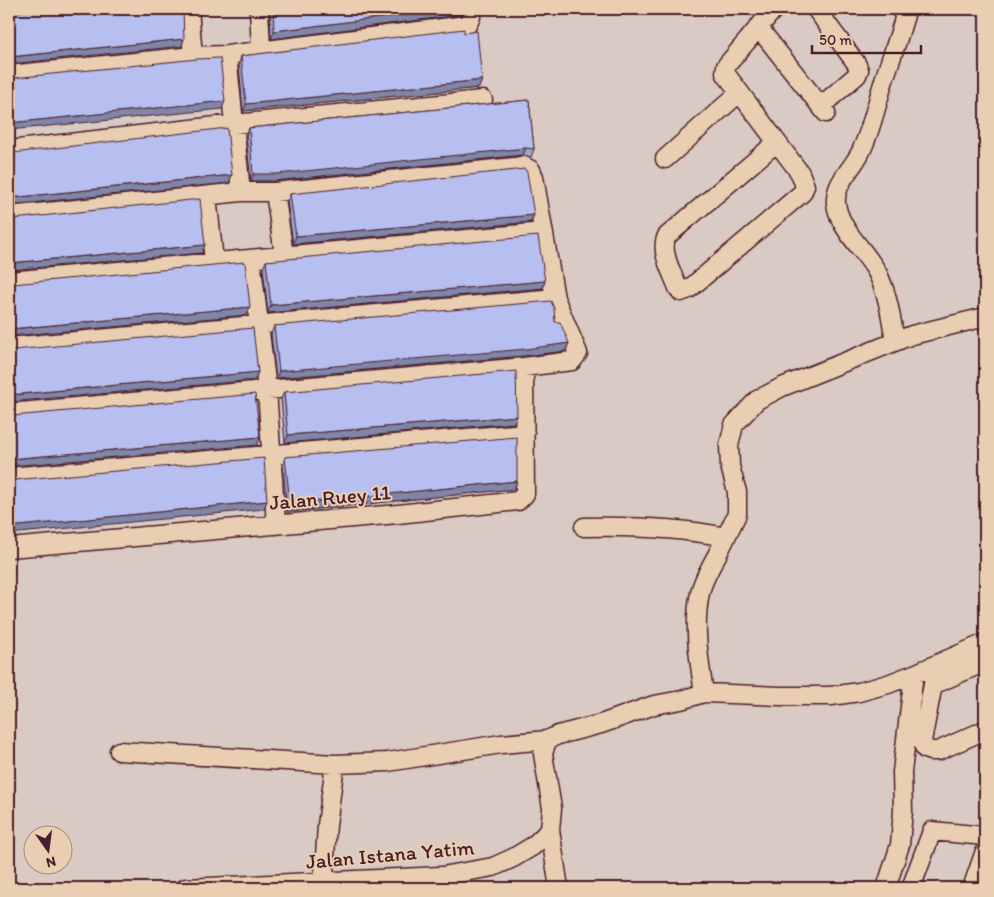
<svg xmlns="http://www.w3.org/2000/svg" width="994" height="897" viewBox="0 0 994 897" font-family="Itim,sans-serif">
  <rect width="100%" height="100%" fill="#dacac4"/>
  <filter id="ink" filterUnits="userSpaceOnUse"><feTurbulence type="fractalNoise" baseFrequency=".02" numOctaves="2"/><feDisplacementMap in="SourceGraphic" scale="10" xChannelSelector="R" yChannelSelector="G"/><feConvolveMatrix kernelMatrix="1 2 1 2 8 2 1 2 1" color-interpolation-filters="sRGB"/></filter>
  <g filter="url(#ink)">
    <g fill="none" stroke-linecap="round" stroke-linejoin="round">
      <defs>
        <path id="street" d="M189,9L193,56
          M259,9L261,49
          M774,9L726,66L725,73L800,173L805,186L802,193L689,289L681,292L678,288C673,274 659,251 667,236L776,143
          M816,9L856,63L859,70L857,75L821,106
          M9,10L19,9
          M758,27L826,113
          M227,55L241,192
          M9,75L193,56L227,55L467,25L471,17L470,9
          M9,150L234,124L483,100
          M665,159L739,93
          M275,192L284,255
          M207,196L214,261
          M9,216L241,192H275L524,166L531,170L534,177L555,298L578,353L572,361L524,367L9,413
          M251,259L267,389L276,525
          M9,281L543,232
          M895,341C891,317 888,294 877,272C864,249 839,229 836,203C834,182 855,167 862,149C872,127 877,103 884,80C891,58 899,37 905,15L900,9
          M9,347L555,298
          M9,477L525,433
          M584,527C631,526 680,528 726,537C718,556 704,574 700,593C693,626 699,660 704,693
          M726,537L737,514V492L730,466L729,445L734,425L757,400L782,387L912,335L985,317
          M9,548L398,514L518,501L525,494L524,367
          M937,664L922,741L925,749L930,751H938L985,730
          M933,685L985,662
          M119,751L335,764L388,762L501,744L547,740
          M550,830L559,888
          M185,888L442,876L493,867L513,858L533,846L550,830L552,808L543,754L547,740L558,735L601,724L654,705L681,700L704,693L780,696H831L859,692L888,684L914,674L985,643
          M323,888L327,825L335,764
          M886,888L900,845L903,811L902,772L914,674
          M911,888L932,831L985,836
          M972,888L985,851"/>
      </defs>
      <use href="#street" stroke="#4a1f2b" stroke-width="21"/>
      <use href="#street" stroke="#eaceb1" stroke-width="18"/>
    </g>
    <path fill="#9da4ce" stroke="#4a1f2b" d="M270,9H461L459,15L271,39Z
      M464,33L479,88L243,111L239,64L241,56Z
      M529,100L534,149L531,157L523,155L274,181H251L246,136L249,128Z
      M290,194L531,222L293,244L287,201Z
      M266,261L543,288L268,313L263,268Z
      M555,322L566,351L523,356L276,378L271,334L274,326Z
      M284,392L517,416L514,423L285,443L281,399Z
      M285,457L517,481L514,489L287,512L283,464Z"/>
    <path fill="#7f86a8" stroke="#4a1f2b" d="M451,9H461L459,15L271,39L274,31Z
      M184,39L182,46L9,64V57H11Z
      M482,80L479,88L243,111L246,104Z
      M225,101L222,109L9,130V123Z
      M526,148L523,155L274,181H251L253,174Z
      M232,175L229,183L9,205V198H11Z
      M534,215L531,222L293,244L296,236Z
      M205,245L202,253L9,270V263H11Z
      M545,281L543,288L268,313L271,305Z
      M250,307L247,315L9,336V329H11Z
      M569,343L566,351L523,356L276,378L279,371Z
      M258,372L255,380L9,402V395H11Z
      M517,416L514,423L285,443L288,435Z
      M260,437L257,445L9,466V459H11Z
      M517,481L514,489L287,512L290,504Z
      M267,501L264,509L9,534V527Z"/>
    <path fill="#b6bff0" stroke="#4a1f2b" d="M29,9H183L184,39L9,57V12L12,13L28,10Z
      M273,9H451L274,31Z
      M464,29V33L477,31L482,80L246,104L241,56Z
      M220,58L225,101L9,123V77L13,78L197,59Z
      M529,100L534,149L526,148L277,174H253L249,128Z
      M227,128L232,175L9,198V151L13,153Z
      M525,169L527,172L534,215L296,236L290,194Z
      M200,199L205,245L9,263V218L13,219Z
      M538,236L545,281L271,305L266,261Z
      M245,262L250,307L9,329V283L13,284Z
      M551,301L554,308L555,322H560L569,343L526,349L279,371L274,326Z
      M253,328L258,372L9,395V349L13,350Z
      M516,371L517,416L288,435L284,392Z
      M255,394L260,437L9,459V415L13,416Z
      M517,437V481L290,504L285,457Z
      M264,458L267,501L9,527V479L13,480Z"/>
  </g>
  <g text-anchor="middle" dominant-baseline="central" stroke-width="4" stroke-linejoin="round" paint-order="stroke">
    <g font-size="21" fill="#4a1f2b" stroke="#eaceb1">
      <text transform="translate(330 497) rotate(-5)">Jalan Ruey 11</text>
      <text transform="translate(390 854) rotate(-5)">Jalan Istana Yatim</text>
    </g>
  </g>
  <rect width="994" height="897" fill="none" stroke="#eaceb1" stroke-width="30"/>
  <rect x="15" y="15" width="964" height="867" fill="none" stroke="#4a1f2b" stroke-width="2" filter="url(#ink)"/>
  <g transform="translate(48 850) rotate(166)"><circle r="24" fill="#eaceb1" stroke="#aa887b"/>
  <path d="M0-4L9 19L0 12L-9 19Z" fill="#4a1f2b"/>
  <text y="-8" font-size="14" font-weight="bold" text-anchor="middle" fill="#4a1f2b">N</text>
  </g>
  <path d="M812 45v8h109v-8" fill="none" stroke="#4a1f2b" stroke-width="2.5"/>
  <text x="819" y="45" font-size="15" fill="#4a1f2b" stroke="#eaceb1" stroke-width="4" paint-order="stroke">50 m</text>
</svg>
